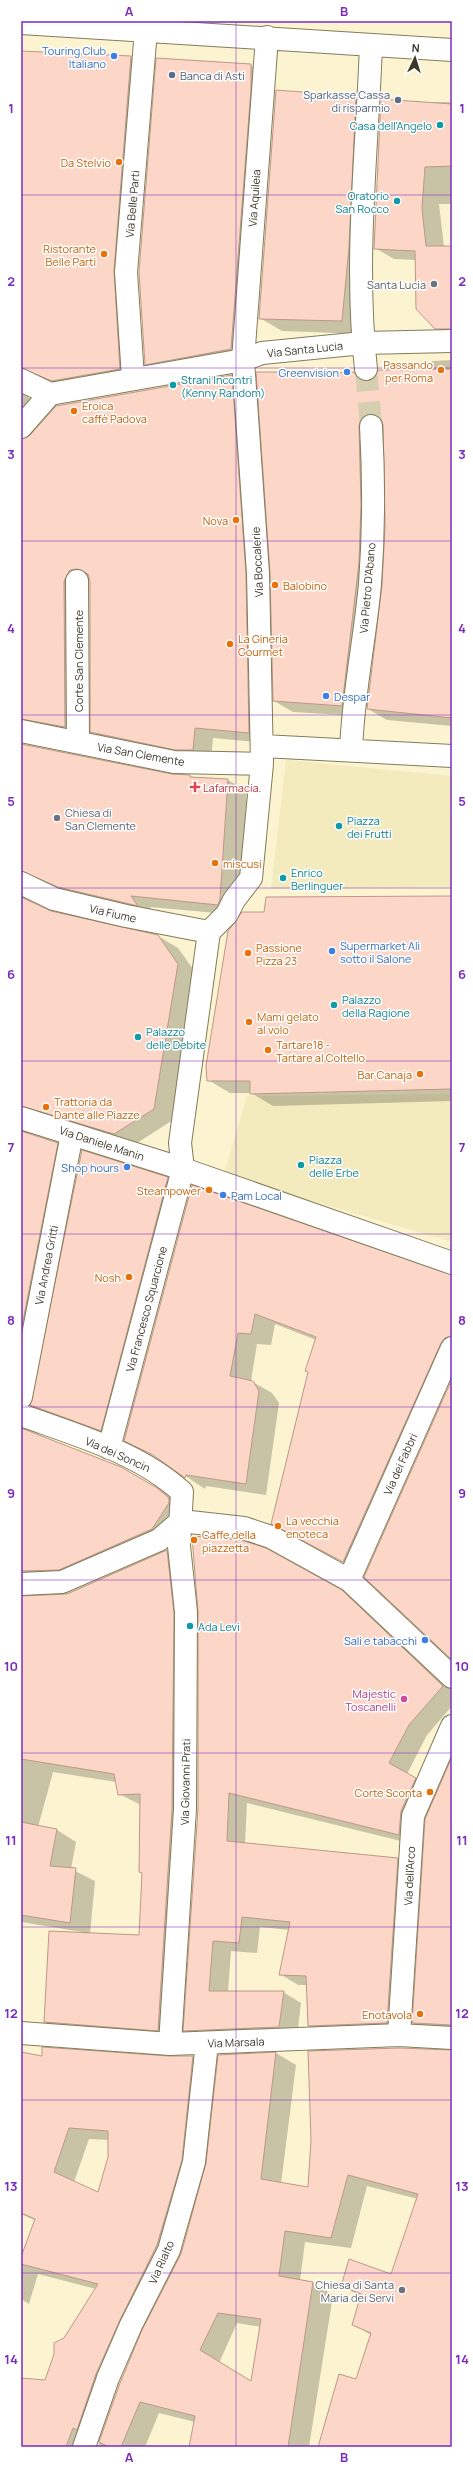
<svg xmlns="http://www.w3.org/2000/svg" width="473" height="2468" viewBox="0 0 473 2468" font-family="Manrope,sans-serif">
  <rect width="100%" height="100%" fill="#fcf4d0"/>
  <path fill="#f3eabe" d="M286,760L452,776V887L271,889Z
    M452,1094V1242L224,1175L247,1096Z"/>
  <path fill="#0003" fill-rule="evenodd" d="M21,52L131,57L150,68L132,282L138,379L71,391L46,379L33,380L28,386L29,398L48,410L30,430L28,437L231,376L250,387L267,743L213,738L211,760L110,743L91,732L90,578L83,592L84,737L38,729L21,719Z
    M250,65L269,76L250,360L165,375L146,364Z
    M356,97L378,110L365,334L282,331L260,318Z
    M432,102H452V204H439L444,247H452V338L436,328L416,260L394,259L375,248Z
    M452,360V726L387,720L368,709L383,585L386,525L384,423L377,437L361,716L293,712L274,701L317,373L321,375L354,373L369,382L432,370V361Z
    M21,744L171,775L228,780L247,791L240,911L238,915L150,907L156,916L79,898L47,882L34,883L28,896L33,904L48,911L158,936L178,948L198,976L173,1120L134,1145L29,1125L30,1135L57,1144L77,1155L21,1361Z
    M452,897V1101L273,1106L251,1093H230L208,1080L265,913Z
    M167,1178L188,1190L121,1442L52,1417L32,1405Z
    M192,1187L452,1276V1373L363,1573L292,1535L316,1340L275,1324L271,1345L257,1344L251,1381L272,1393L279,1403L266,1495L206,1486L205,1489L160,1459L125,1440Z
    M21,1425L32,1434L120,1467L160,1489L189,1510L188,1515L34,1584L28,1596L63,1595L167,1551L186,1562L178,2041L64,2033L45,2022L82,1932L21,1922ZM53,1772L116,1782L119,1794L141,1805L143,1874L140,1936L90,1934L95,1881L71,1869L76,1842L57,1830L38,1827Z
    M193,1537L341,1591L360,1602L452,1689V1706L427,1735L407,1774L434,1789L419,1822L417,1845L247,1803L245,1844L397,1859L416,1870L405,2033L327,2036L309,2026L307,1985H298L280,1974L290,1930L260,1927L257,1953L231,1951L228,1992H283L301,2003L297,2037L203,2041L184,2030L198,1809L200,1612Z
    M452,1760V2036L433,2034L413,2023Z
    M452,2051V2447H319L357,2380L371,2335L354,2325L362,2297L342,2286L392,2275L418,2199L367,2186L351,2248L305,2242L300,2281L313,2283L333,2295L309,2447H190L195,2422L159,2413L145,2447H98L121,2383L182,2254L207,2164L219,2056L276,2053L296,2065L281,2184L309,2188ZM237,2323L261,2327L252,2382L219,2363Z
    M21,2053L43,2057H193L212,2068L139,2331L116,2384L94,2447H21V2379L46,2381L65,2338L96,2289L38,2274L29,2304L21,2299V2251L87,2244L21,2214ZM89,2139L109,2140V2158L99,2193L74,2182Z"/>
  <path fill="#fcd6c7" stroke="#bc988a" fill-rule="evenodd" d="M21,51L131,56L114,271L120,369L52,381L21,368Z
    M156,58L251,64V89L231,349L145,365L139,272Z
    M276,90L356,96L349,247L342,321L259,319Z
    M381,99L452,104V166L425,167L422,208L426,246H452V329H435L416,309L415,251L374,249Z
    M452,369V718L367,709L382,585L385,525L383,425L381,419L371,414L364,416L359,426L361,505L359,563L342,706L273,701L270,573L256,372H317V374L354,372L360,380L367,381L373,379L378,370Z
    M232,375L246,574L249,733L195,728L193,750H175L90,732V581L88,574L77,569L70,570L64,581L65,727L21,719V439L30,435L56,406Z
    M21,744L172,774L190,775V777L228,779L220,899L218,905L131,896L138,906L58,887L21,871Z
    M452,896V1089L250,1094V1081H207L206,1066L228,931L242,912H264L266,897Z
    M21,897L51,911L158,935L178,964L154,1109L114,1134L21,1106Z
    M21,1131L58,1143L21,1331Z
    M82,1150L168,1177L101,1431L30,1405Z
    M192,1185L452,1275V1336L445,1338L441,1343L343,1562L271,1524L308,1372L305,1371L316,1337L255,1314L251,1334L238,1333L230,1376L253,1381L259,1391L246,1484L186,1475L185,1478L153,1455L124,1441Z
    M452,1379V1660L364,1577Z
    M21,1428L121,1467L157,1488L169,1498V1503L152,1529L59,1570L21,1571Z
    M192,1536L241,1540L266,1548L342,1590L443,1686L409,1725L389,1763L416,1778L401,1811L399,1835L229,1793L227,1841L398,1858L387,2023L308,2026L306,1976L279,1975L290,1922L242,1917L239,1943L213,1941L209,1991H284L279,2027L183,2031L198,1809V1612Z
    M167,1550L174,1613L172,1809L158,2031L44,2022L49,1931L139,1935L142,1873L139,1872L140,1794L118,1795L114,1774L21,1759V1596L67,1594Z
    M452,1757V2025L412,2023L425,1819Z
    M21,1822L57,1829L50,1866L76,1868L70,1923L21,1915Z
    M42,2047L169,2056H193L182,2160L157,2245L120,2320L96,2374L77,2430L73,2428L66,2447H21V2378L45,2380L54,2354V2343L64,2338L98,2284L21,2264V2257L35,2219L21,2213V2052L42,2056ZM69,2128L108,2131V2157L98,2192L54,2172Z
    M399,2048L452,2050V2447H318L339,2374L356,2379L371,2333L352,2325L361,2294L341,2286L349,2259L391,2274L418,2194L348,2175L331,2238L285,2231L279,2276L313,2282L288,2447H189L195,2416L140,2402L121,2447H109L99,2442L120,2383L142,2330L181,2254L206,2163L218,2055L276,2052L261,2179L308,2187L311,2140L308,2051ZM218,2313L261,2319L251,2381L200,2350Z"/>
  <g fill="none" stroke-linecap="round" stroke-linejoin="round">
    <path stroke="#d6cfaf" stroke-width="22" stroke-dasharray="22 11" stroke-linecap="butt" d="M366,369L371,426"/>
    <defs>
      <path id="minor" d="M21,23L452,50
        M366,369C354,261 367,153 371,45
        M133,378L126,272L146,30
        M21,380L50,394L243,360L262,353L363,343L452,341
        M21,427L50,394
        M77,581L78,742
        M21,731L174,762L262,764
        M263,746L452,756
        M351,750C353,694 365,639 370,584C374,531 374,479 371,426
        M21,883L54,899L126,916L209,932
        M209,932L227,914L234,900L251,878L262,764L258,573L243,360L267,37
        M21,1118L183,1169L452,1263
        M21,1397L72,1134
        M21,1415C76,1435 138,1452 182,1492L179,1546L186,1612L185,1809L170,2044
        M109,1448L183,1169L180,1143L209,932
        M349,1580L452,1348
        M21,1584L62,1582L159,1540L181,1521L244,1528L271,1537L349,1580L452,1677
        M21,2033L170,2044L399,2035L452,2038
        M399,2035L413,1816L452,1726
        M84,2447L108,2378L131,2325L169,2250L194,2162L207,2043"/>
    </defs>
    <use href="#minor" stroke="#837c5b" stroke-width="24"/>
    <use href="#minor" stroke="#fff" stroke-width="22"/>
  </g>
  <path fill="none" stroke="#7b2cbf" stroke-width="1" stroke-opacity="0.55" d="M236,21V2447M21,195H452M21,368H452M21,541H452M21,715H452M21,888H452M21,1061H452M21,1234H452M21,1407H452M21,1580H452M21,1753H452M21,1927H452M21,2100H452M21,2273H452"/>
  <g fill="#3f7fe0" stroke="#fff" stroke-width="1.5">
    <circle cx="114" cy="56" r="4"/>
    <circle cx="347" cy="372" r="4"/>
    <circle cx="326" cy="696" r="4"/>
    <circle cx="332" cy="951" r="4"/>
    <circle cx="127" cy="1167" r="4"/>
    <circle cx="223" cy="1195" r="4"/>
    <circle cx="425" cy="1640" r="4"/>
  </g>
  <g fill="#5c6f8a" stroke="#fff" stroke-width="1.5">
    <circle cx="172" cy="75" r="4"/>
    <circle cx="398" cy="100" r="4"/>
  </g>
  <g fill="#0f9aa8" stroke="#fff" stroke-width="1.5">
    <circle cx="440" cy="125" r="4"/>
    <circle cx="397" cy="201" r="4"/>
    <circle cx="173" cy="385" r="4"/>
    <circle cx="339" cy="826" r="4"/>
    <circle cx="283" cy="878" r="4"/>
    <circle cx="334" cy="1005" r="4"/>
    <circle cx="138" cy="1037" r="4"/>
    <circle cx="301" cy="1165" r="4"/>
    <circle cx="190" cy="1626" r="4"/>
  </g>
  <g fill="#e8710a" stroke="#fff" stroke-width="1.5">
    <circle cx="119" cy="162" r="4"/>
    <circle cx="104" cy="254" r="4"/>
    <circle cx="441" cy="370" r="4"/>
    <circle cx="74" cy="411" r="4"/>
    <circle cx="236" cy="520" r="4"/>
    <circle cx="275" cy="585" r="4"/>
    <circle cx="230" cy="644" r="4"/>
    <circle cx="215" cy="863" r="4"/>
    <circle cx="248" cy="953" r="4"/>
    <circle cx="249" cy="1022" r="4"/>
    <circle cx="268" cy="1050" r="4"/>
    <circle cx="420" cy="1074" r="4"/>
    <circle cx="46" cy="1107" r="4"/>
    <circle cx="209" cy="1190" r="4"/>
    <circle cx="129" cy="1277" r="4"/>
    <circle cx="278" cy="1526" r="4"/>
    <circle cx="194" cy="1540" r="4"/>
    <circle cx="430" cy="1792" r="4"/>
    <circle cx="420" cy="2014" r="4"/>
  </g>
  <g fill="#6b7280" stroke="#fff" stroke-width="1.5">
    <circle cx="434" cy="284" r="4"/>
    <circle cx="57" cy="818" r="4"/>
    <circle cx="402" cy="2290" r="4"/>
  </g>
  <path fill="#e0444e" stroke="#fff" stroke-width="1.5" d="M193 781h4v4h4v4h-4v4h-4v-4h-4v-4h4z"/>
  <circle fill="#d1479c" stroke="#fff" stroke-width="1.5" cx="404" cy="1699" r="4"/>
  <g text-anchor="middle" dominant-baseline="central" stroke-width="3" stroke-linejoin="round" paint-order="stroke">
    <g font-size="11" fill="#366cbe" stroke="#fff" text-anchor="end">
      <text x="106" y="50">Touring Club<tspan x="106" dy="13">Italiano</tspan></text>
      <text x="339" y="372">Greenvision</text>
      <text x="334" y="696" text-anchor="start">Despar</text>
      <text x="340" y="945" text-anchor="start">Supermarket Alì<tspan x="340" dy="13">sotto il Salone</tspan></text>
      <text x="119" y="1167">Shop hours</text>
      <text x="231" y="1195" text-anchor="start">Pam Local</text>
      <text x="417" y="1640">Sali e tabacchi</text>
    </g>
    <g font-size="11" fill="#4e5e75" stroke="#fff" text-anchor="start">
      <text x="180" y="75">Banca di Asti</text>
      <text x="390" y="94" text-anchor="end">Sparkasse Cassa<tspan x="390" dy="13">di risparmio</tspan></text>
    </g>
    <g font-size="11" fill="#0d838f" stroke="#fff" text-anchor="start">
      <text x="432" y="125" text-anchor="end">Casa dell'Angelo</text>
      <text x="389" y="195" text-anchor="end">Oratorio<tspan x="389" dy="13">San Rocco</tspan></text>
      <text x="181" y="379">Strani Incontri<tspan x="181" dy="13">(Kenny Random)</tspan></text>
      <text x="347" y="820">Piazza<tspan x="347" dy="13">dei Frutti</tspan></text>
      <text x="291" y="872">Enrico<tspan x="291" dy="13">Berlinguer</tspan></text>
      <text x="342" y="999">Palazzo<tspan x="342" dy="13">della Ragione</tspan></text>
      <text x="146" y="1031">Palazzo<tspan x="146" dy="13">delle Debite</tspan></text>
      <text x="309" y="1159">Piazza<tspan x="309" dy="13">delle Erbe</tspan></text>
      <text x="198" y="1626">Ada Levi</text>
    </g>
    <g font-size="11" fill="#c56008" stroke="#fff" text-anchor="start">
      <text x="111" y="162" text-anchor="end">Da Stelvio</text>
      <text x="96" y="248" text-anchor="end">Ristorante<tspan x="96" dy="13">Belle Parti</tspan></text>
      <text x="433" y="364" text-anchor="end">Passando<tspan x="433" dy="13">per Roma</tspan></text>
      <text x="82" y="405">Eroica<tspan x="82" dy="13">caffè Padova</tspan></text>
      <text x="228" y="520" text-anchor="end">Nova</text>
      <text x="283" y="585">Balobino</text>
      <text x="238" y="638">La Gineria<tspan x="238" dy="13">Gourmet</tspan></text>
      <text x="223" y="863">miscusi</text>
      <text x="256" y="947">Passione<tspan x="256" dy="13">Pizza 23</tspan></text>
      <text x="257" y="1016">Mami gelato<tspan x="257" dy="13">al volo</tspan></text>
      <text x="276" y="1044">Tartare18 -<tspan x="276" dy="13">Tartare al Coltello</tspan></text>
      <text x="412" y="1074" text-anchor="end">Bar Canaja</text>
      <text x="54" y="1101">Trattoria da<tspan x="54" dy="13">Dante alle Piazze</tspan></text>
      <text x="201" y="1190" text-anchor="end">Steampower</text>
      <text x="121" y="1277" text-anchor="end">Nosh</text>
      <text x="286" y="1520">La vecchia<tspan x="286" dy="13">enoteca</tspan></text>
      <text x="202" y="1534">Caffe della<tspan x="202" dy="13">piazzetta</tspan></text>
      <text x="422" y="1792" text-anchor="end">Corte Sconta</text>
      <text x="412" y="2014" text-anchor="end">Enotavola</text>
    </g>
    <g font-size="11" fill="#3c392b" stroke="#fff">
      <text transform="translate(254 198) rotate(-86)">Via Aquileia</text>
      <text transform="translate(132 204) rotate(-85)">Via Belle Parti</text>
      <text transform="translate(305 349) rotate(-6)">Via Santa Lucia</text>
      <text transform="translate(257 562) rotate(-93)">Via Boccalerie</text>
      <text transform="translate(367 588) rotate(-85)">Via Pietro D'Abano</text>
      <text transform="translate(78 661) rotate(-90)">Corte San Clemente</text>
      <text transform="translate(141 754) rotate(10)">Via San Clemente</text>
      <text transform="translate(113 913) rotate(13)">Via Fiume</text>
      <text transform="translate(102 1143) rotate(18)">Via Daniele Manin</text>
      <text transform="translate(46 1265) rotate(-79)">Via Andrea Gritti</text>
      <text transform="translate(146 1309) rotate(-75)">Via Francesco Squarcione</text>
      <text transform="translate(118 1454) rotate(24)">Via dei Soncin</text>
      <text transform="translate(400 1464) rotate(-66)">Via dei Fabbri</text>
      <text transform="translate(185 1782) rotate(-89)">Via Giovanni Prati</text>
      <text transform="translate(409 1876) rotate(-87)">Via dell'Arco</text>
      <text transform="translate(236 2042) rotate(-2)">Via Marsala</text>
      <text transform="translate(161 2262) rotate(-66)">Via Rialto</text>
    </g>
    <g font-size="11" fill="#5b616d" stroke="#fff" text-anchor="end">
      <text x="426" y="284">Santa Lucia</text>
      <text x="65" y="812" text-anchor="start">Chiesa di<tspan x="65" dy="13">San Clemente</tspan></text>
      <text x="394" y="2284">Chiesa di Santa<tspan x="394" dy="13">Maria dei Servi</tspan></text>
    </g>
    <g font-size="11" fill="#be3a42" stroke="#fff" text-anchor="start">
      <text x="203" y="787">Lafarmacia.</text>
    </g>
    <g font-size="11" fill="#b23c85" stroke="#fff" text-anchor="end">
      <text x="396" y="1693">Majestic<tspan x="396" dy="13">Toscanelli</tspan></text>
    </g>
  </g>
  <rect width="473" height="2468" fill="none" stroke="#ffffff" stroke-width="44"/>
  <g transform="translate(415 58) rotate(4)" stroke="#ffffff" stroke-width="3" paint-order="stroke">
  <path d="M0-3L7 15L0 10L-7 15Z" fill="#3c392b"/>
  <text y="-6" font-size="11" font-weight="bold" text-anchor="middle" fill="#3c392b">N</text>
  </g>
  <rect x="22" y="22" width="429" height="2424" fill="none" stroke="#7b2cbf" stroke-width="1.5"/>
  <g font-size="13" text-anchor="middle" font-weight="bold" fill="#7b2cbf">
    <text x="129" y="16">A</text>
    <text x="344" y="16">B</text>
    <text x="11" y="113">1</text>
    <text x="462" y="113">1</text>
    <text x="11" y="286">2</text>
    <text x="462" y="286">2</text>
    <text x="11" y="459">3</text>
    <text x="462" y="459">3</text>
    <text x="11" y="633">4</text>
    <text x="462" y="633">4</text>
    <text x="11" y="806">5</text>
    <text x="462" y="806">5</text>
    <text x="11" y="979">6</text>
    <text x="462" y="979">6</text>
    <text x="11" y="1152">7</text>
    <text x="462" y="1152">7</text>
    <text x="11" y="1325">8</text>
    <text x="462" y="1325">8</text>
    <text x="11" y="1498">9</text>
    <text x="462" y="1498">9</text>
    <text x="11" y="1671">10</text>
    <text x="462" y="1671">10</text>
    <text x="11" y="1845">11</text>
    <text x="462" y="1845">11</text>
    <text x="11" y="2018">12</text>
    <text x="462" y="2018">12</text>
    <text x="11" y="2191">13</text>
    <text x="462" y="2191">13</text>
    <text x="11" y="2364">14</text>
    <text x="462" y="2364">14</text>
    <text x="129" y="2462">A</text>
    <text x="344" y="2462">B</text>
  </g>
</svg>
